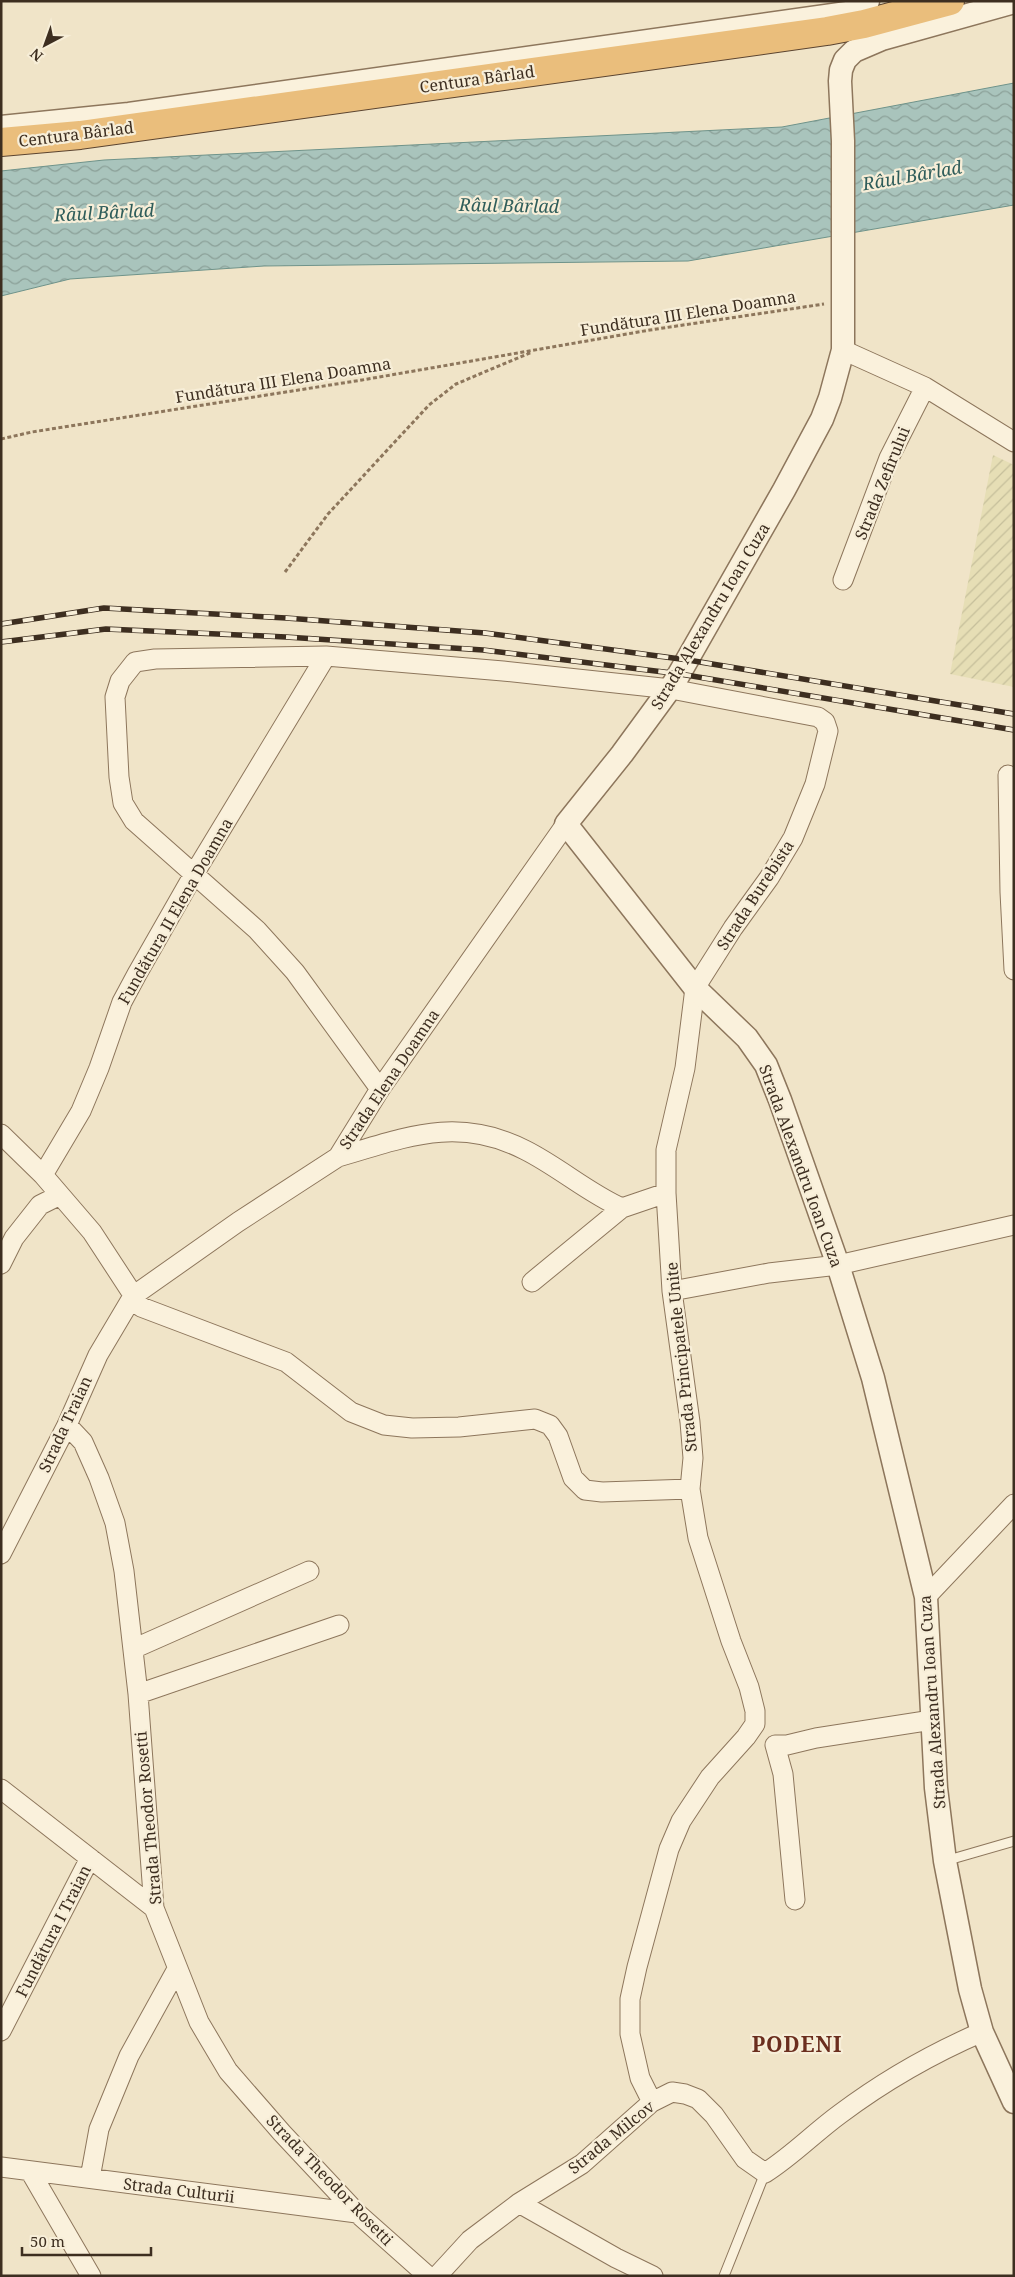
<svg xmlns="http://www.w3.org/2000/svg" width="1015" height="2277" viewBox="0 0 1015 2277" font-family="'Noto Serif',serif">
  <defs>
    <pattern id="farmland-furrows" width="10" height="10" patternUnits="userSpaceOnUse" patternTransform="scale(1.25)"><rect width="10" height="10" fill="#e6deb5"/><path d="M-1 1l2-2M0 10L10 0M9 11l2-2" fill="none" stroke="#c6bf9b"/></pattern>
    <pattern id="water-waves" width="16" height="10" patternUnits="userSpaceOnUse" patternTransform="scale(1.25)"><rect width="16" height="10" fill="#a9c4bc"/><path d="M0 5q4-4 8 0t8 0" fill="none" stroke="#8ba098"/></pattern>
  </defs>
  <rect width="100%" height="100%" fill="#f0e4c8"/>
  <path fill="url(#farmland-furrows)" d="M993,455L1014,465V687L950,674Z"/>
  <path fill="url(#water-waves)" stroke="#6f938a" d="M1014,83V205L688,261L264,266L70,279L1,296V171L104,160L782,127Z"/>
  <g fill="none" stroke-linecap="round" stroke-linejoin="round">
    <defs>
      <path id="service" d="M945,1861L1014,1841
        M724,2276L765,2173"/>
      <path id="minor" d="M843,350L925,387L1014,442
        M843,580L889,458L925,387
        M1008,775L1010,892L1014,970
        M380,1089L295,972L257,930L134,821L123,803L119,777L115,697L120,681L135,662L155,659L326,656L503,671L671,689L818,717L825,722L828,731L815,784L793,838L769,878L733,928L695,988L685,1068L666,1150V1193L672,1291L690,1422L693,1458L690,1489L698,1538L731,1641L749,1687L755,1711V1724L746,1737L710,1777L681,1821L669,1849L637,1967L630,1999V2034L640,2078L652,2102
        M1,1134L43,1175L92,1232L141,1307L286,1362L351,1412L384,1425L412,1428L459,1427L535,1419L550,1425L558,1436L573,1478L585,1490L602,1492L690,1489
        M338,1157C404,1138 457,1115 525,1150C559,1167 588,1193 622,1208
        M43,1175L81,1111L99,1068L122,1002L137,974L194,874L326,656
        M1,1264L14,1238L40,1205L60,1195
        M532,1282L622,1208L666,1193
        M672,1291L769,1273L838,1265L1014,1225
        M67,1425L83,1442L99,1478L115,1523L124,1571L138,1694L154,1908L199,2022L228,2071L282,2133L357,2213L428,2276
        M1,1554L67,1425L98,1355L133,1296L238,1222L338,1157L380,1089L566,824
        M926,1597L1014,1504
        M133,1649L309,1571
        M138,1694L339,1625
        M1,1789L154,1908
        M795,1900L783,1774L775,1745H787L816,1738L932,1720
        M1,2031L90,1858
        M1,2167L357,2213
        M30,2171L91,2276
        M90,2178L99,2129L129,2056L177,1969
        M519,2203L616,2258L653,2276
        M437,2276L470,2240L519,2203L582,2164L652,2102L672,2092L685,2094L698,2099L714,2115L745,2159L765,2173C792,2156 814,2133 840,2114C884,2081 931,2054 982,2032"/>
      <path id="tertiary" d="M1014,2L882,39L854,51L845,60L841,70L840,81L843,141V350L830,398L822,419L784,490L674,683L622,754L566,824L695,988L747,1038L766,1065L780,1100L838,1265L873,1378L926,1597L936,1788L945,1861L970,1989L982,2032L1014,2102
        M1,127L129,114L847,13L861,7L868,1"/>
      <path id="trunk" d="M1,142L80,135L827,31L864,24L950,1"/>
    </defs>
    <use href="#service" stroke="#8d765c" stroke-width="11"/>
    <use href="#minor" stroke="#8d765c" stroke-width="21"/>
    <use href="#tertiary" stroke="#8d765c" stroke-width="25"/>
    <use href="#trunk" stroke="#5b4430" stroke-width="30"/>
    <path stroke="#8d765c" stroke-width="3" stroke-dasharray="4 2.5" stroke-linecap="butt" d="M1,439L32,432L362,380L650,330L824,304
      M285,572L328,514L429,405L456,384L532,352"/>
    <use href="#service" stroke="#faf1dc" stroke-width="9"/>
    <use href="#minor" stroke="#faf1dc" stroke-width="19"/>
    <use href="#tertiary" stroke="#faf1dc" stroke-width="22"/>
    <use href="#trunk" stroke="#eabe7c" stroke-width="28"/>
    <defs>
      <path id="rail" d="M1,624L104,608L286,618L485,633L688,660L1014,714
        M1,642L106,629L286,637L483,650L680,674L1014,730"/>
    </defs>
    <use href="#rail" stroke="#3d2e20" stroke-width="5.5"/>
    <use href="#rail" stroke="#f7eed8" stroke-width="4" stroke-dasharray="11" stroke-linecap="butt"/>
  </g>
  <g text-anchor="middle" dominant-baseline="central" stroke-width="4.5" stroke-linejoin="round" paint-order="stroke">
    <g font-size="16" fill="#3d2e20" stroke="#f7eed8">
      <text transform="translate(477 79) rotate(-8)">Centura Bârlad</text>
      <text transform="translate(76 134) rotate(-7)">Centura Bârlad</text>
      <text transform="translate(688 313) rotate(-9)">Fundătura III Elena Doamna</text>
      <text transform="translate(283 380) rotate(-9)">Fundătura III Elena Doamna</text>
      <text transform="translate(882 483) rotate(-68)">Strada Zefirului</text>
      <text transform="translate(710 616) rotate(-59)">Strada Alexandru Ioan Cuza</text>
      <text transform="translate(755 895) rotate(-57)">Strada Burebista</text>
      <text transform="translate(175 911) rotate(-60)">Fundătura II Elena Doamna</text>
      <text transform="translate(389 1079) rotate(-56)">Strada Elena Doamna</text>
      <text transform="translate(801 1166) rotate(70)">Strada Alexandru Ioan Cuza</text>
      <text transform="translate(681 1357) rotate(-96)">Strada Principatele Unite</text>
      <text transform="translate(65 1424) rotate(-65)">Strada Traian</text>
      <text transform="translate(932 1702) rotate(-94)">Strada Alexandru Ioan Cuza</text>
      <text transform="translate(148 1818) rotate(-95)">Strada Theodor Rosetti</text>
      <text transform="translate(53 1931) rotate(-63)">Fundătura I Traian</text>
      <text transform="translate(611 2137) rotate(-39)">Strada Milcov</text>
      <text transform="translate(330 2180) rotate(46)">Strada Theodor Rosetti</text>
      <text transform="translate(179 2190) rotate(7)">Strada Culturii</text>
    </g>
    <g font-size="18" font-style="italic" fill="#2f5d5a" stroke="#f7eed8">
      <text transform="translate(912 175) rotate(-10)">Râul Bârlad</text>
      <text transform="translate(509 205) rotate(1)">Râul Bârlad</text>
      <text transform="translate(104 212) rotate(-3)">Râul Bârlad</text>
    </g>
    <g font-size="21" font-weight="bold" letter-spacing="1" fill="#6b2e1e" stroke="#f7eed8">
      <text x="797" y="2044">PODENI</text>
    </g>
  </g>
  <rect width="1015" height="2277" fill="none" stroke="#3d2e20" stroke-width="5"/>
  <g transform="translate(45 45) rotate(221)" stroke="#f7eed8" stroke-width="4" paint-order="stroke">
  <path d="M0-4L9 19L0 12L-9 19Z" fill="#3d2e20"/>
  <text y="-8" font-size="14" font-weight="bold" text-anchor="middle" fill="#3d2e20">N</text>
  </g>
  <path d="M22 2247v8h129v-8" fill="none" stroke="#3d2e20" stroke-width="2.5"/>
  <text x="30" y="2247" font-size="15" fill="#3d2e20" stroke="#f7eed8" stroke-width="4" paint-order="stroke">50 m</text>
</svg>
